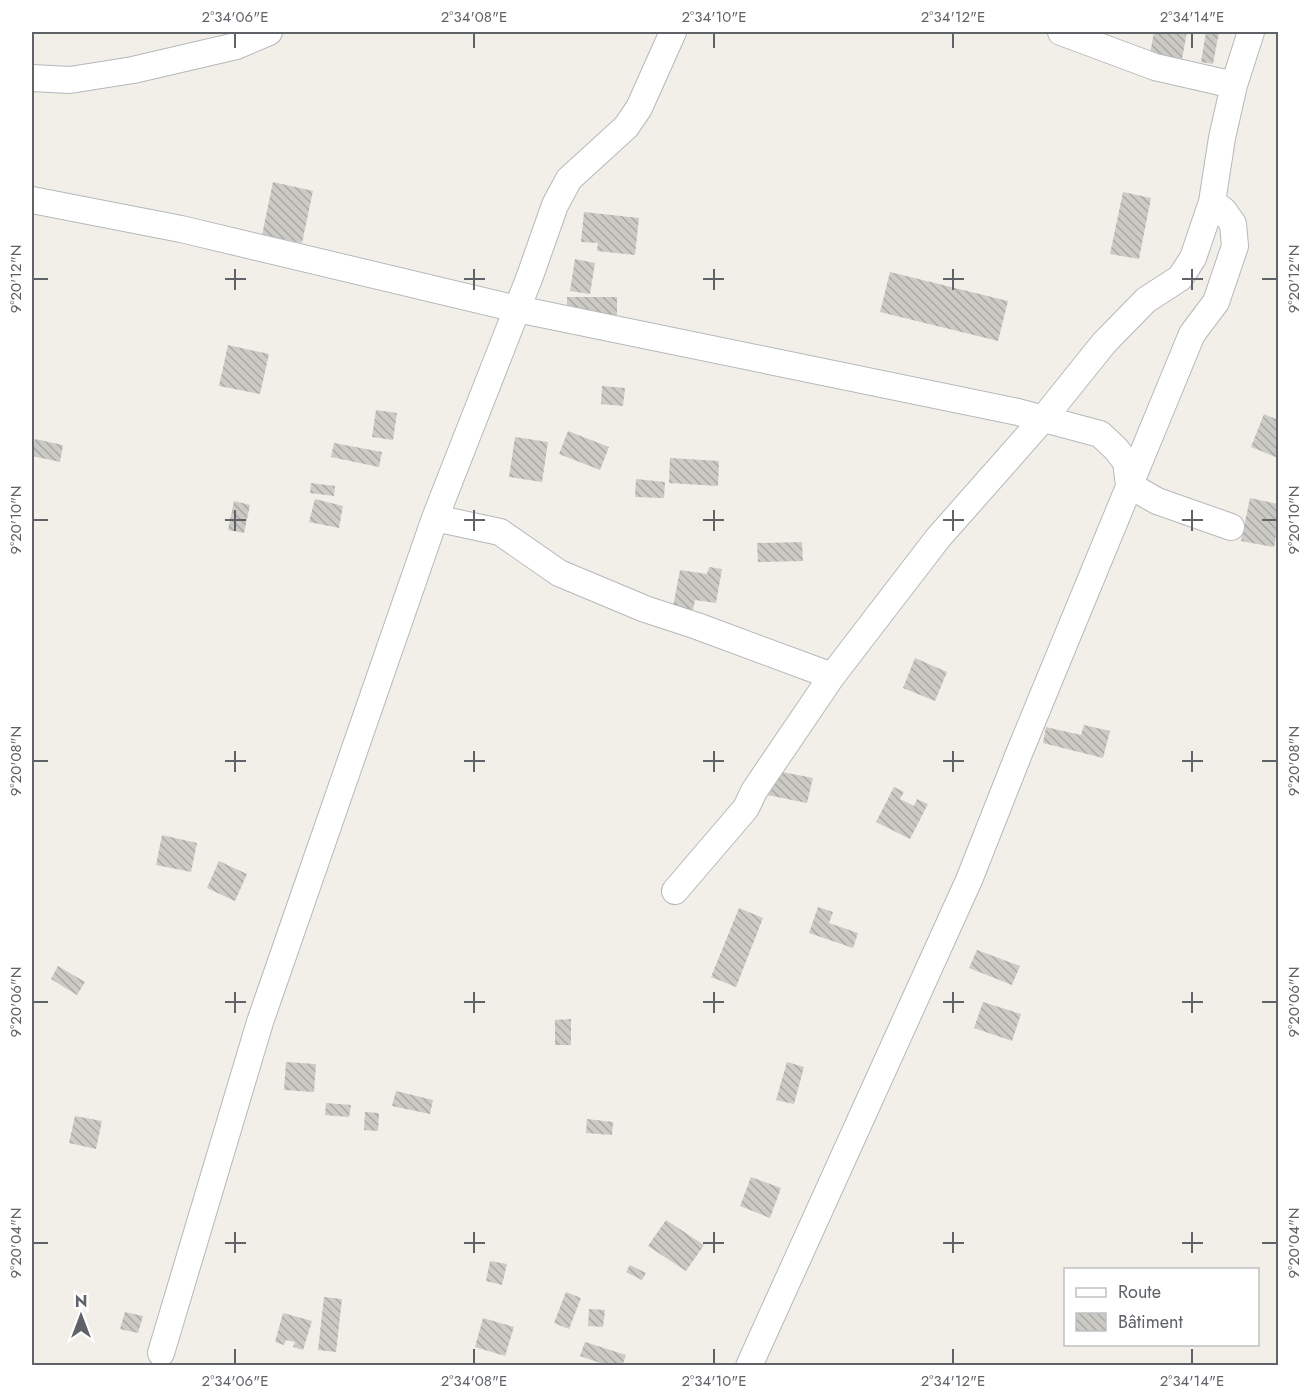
<svg xmlns="http://www.w3.org/2000/svg" width="1310" height="1397" viewBox="0 0 1310 1397" font-family="Jost,sans-serif">
  <defs>
    <pattern id="building-back-hatch" width="6" height="6" patternUnits="userSpaceOnUse" patternTransform="scale(1.5)"><rect width="6" height="6" fill="#cccac5"/><path d="M-1 5l2 2M0 0l6 6M5-1l2 2" fill="none" stroke="#a9a8a4"/></pattern>
  </defs>
  <rect width="100%" height="100%" fill="#f1efe8"/>
  <path fill="url(#building-back-hatch)" d="M1154,32H1187L1182,59L1150,54Z
    M1206,32H1219L1213,64L1201,62Z
    M273,182L313,191L302,243L262,235Z
    M1123,192L1151,198L1139,259L1110,254Z
    M584,212L639,218L635,255L597,251L598,243L581,242Z
    M575,259L595,263L590,294L570,291Z
    M890,272L1008,301L998,341L880,312Z
    M567,297H617V315H567Z
    M228,345L269,354L260,394L219,386Z
    M602,386L625,388L623,406L601,404Z
    M376,410L397,413L393,440L372,437Z
    M1264,414L1278,420V458L1251,447Z
    M568,431L609,447L600,470L559,454Z
    M515,437L548,442L542,482L509,477Z
    M35,439L63,445L60,462L32,456Z
    M334,443L382,452L379,467L331,457Z
    M670,458L719,461L718,486L669,483Z
    M636,479L665,482L664,498L635,497Z
    M311,483L335,486L334,496L310,493Z
    M1250,498L1278,504V524L1274,547L1241,541Z
    M315,499L343,506L339,528L309,522Z
    M234,501L250,505L244,533L228,530Z
    M802,542L803,561L758,562L757,543Z
    M709,567L722,569L716,603L695,600L693,610L673,607L680,570L707,574Z
    M915,658L947,672L935,701L903,688Z
    M1084,725L1110,731L1103,758L1043,743L1046,727L1081,735Z
    M772,770L813,778L807,803L767,795Z
    M894,787L904,792L900,799L914,806L917,799L928,804L910,839L876,822Z
    M162,835L197,843L191,872L156,865Z
    M219,861L247,874L235,901L207,888Z
    M818,907L833,912L829,923L858,933L853,948L809,933Z
    M739,908L763,918L736,987L711,977Z
    M977,950L1020,966L1012,985L969,968Z
    M58,966L85,982L77,995L51,979Z
    M983,1002L1021,1014L1012,1041L974,1028Z
    M571,1019V1045H555V1020Z
    M286,1062L316,1064L314,1092L284,1090Z
    M787,1062L804,1067L794,1104L776,1100Z
    M396,1091L433,1100L430,1114L392,1106Z
    M326,1103L351,1105L349,1117L325,1115Z
    M365,1112L379,1113L378,1131L364,1130Z
    M75,1116L102,1121L96,1149L69,1143Z
    M587,1119L613,1122L612,1135L586,1133Z
    M751,1177L781,1188L770,1218L740,1206Z
    M666,1220L704,1245L686,1271L648,1246Z
    M490,1261L507,1264L502,1285L486,1281Z
    M630,1265L646,1273L642,1280L626,1272Z
    M566,1292L581,1298L569,1329L554,1323Z
    M324,1297L342,1299L336,1352L318,1350Z
    M589,1309L605,1310L603,1327L588,1326Z
    M125,1312L143,1316L138,1333L120,1329Z
    M283,1313L312,1321L303,1350L293,1347L295,1342L286,1340L284,1345L275,1342Z
    M483,1318L514,1327L505,1356L475,1347Z
    M585,1342L626,1355L622,1366H609L580,1356Z"/>
  <g fill="none" stroke-linecap="round" stroke-linejoin="round">
    <defs>
      <path id="street" d="M1061,32L1155,67L1234,85
        M32,78L70,80L133,70L236,46L269,32
        M32,200L181,229L517,309L1018,412L1100,434L1116,449L1126,462L1129,485L1157,501L1231,527
        M435,518L500,532L559,573L645,609L697,626L832,676
        M675,891L746,808L754,791L832,676L938,538L1043,419L1104,343L1146,300L1180,278L1193,258L1212,202
        M161,1353L260,1022L435,518L530,276L555,205L569,179L626,127L639,108L673,32
        M749,1366L969,880L1020,751L1192,334L1216,302L1235,246L1233,224L1224,211L1212,202L1222,138L1234,85L1251,32"/>
    </defs>
    <use href="#street" stroke="#b5b8bc" stroke-width="28"/>
    <use href="#street" stroke="#fff" stroke-width="26"/>
  </g>
  <path fill="none" stroke="#5f6368" stroke-width="2" d="M235,33V48M474,33V48M714,33V48M953,33V48M1192,33V48M235,269V290M474,269V290M714,269V290M953,269V290M1192,269V290M33,279H48M225,279H246M464,279H485M703,279H724M943,279H964M1182,279H1203M1262,279H1277M235,510V531M474,510V531M714,510V531M953,510V531M1192,510V531M33,520H48M225,520H246M464,520H485M703,520H724M943,520H964M1182,520H1203M1262,520H1277M235,751V772M474,751V772M714,751V772M953,751V772M1192,751V772M33,761H48M225,761H246M464,761H485M703,761H724M943,761H964M1182,761H1203M1262,761H1277M235,992V1013M474,992V1013M714,992V1013M953,992V1013M1192,992V1013M33,1002H48M225,1002H246M464,1002H485M703,1002H724M943,1002H964M1182,1002H1203M1262,1002H1277M235,1232V1253M474,1232V1253M714,1232V1253M953,1232V1253M1192,1232V1253M33,1243H48M225,1243H246M464,1243H485M703,1243H724M943,1243H964M1182,1243H1203M1262,1243H1277M235,1349V1364M474,1349V1364M714,1349V1364M953,1349V1364M1192,1349V1364"/>
  <rect width="1310" height="1397" fill="none" stroke="#ffffff" stroke-width="66"/>
  <rect x="1064" y="1268" width="195" height="78" fill="#ffffff" stroke="#bfc1c3" stroke-width="1.5"/>
  <rect x="1076" y="1288" width="30" height="9" fill="#ffffff" stroke="#bfc1c3" stroke-width="1.5"/>
  <text x="1118" y="1298" font-size="18" fill="#5f6368">Route</text>
  <rect x="1076" y="1313" width="30" height="18" fill="url(#building-back-hatch)" stroke="#bfc1c3" stroke-width="1.5"/>
  <text x="1118" y="1328" font-size="18" fill="#5f6368">Bâtiment</text>
  <g transform="translate(81 1316)" stroke="#ffffff" stroke-width="4.5" paint-order="stroke">
  <path d="M0-4.5L10 22L0 15L-10 22Z" fill="#5f6368"/>
  <text y="-9" font-size="16" font-weight="bold" text-anchor="middle" fill="#5f6368">N</text>
  </g>
  <rect x="33" y="33" width="1244" height="1331" fill="none" stroke="#5f6368" stroke-width="2"/>
  <g font-size="15" text-anchor="middle" fill="#5f6368">
    <text x="235" y="22">2°34'06"E</text>
    <text x="474" y="22">2°34'08"E</text>
    <text x="714" y="22">2°34'10"E</text>
    <text x="953" y="22">2°34'12"E</text>
    <text x="1192" y="22">2°34'14"E</text>
    <text transform="translate(16 279) rotate(-90)" y="5">9°20'12"N</text>
    <text transform="translate(1294 279) rotate(-90)" y="5">9°20'12"N</text>
    <text transform="translate(16 520) rotate(-90)" y="5">9°20'10"N</text>
    <text transform="translate(1294 520) rotate(-90)" y="5">9°20'10"N</text>
    <text transform="translate(16 761) rotate(-90)" y="5">9°20'08"N</text>
    <text transform="translate(1294 761) rotate(-90)" y="5">9°20'08"N</text>
    <text transform="translate(16 1002) rotate(-90)" y="5">9°20'06"N</text>
    <text transform="translate(1294 1002) rotate(-90)" y="5">9°20'06"N</text>
    <text transform="translate(16 1243) rotate(-90)" y="5">9°20'04"N</text>
    <text transform="translate(1294 1243) rotate(-90)" y="5">9°20'04"N</text>
    <text x="235" y="1386">2°34'06"E</text>
    <text x="474" y="1386">2°34'08"E</text>
    <text x="714" y="1386">2°34'10"E</text>
    <text x="953" y="1386">2°34'12"E</text>
    <text x="1192" y="1386">2°34'14"E</text>
  </g>
</svg>
